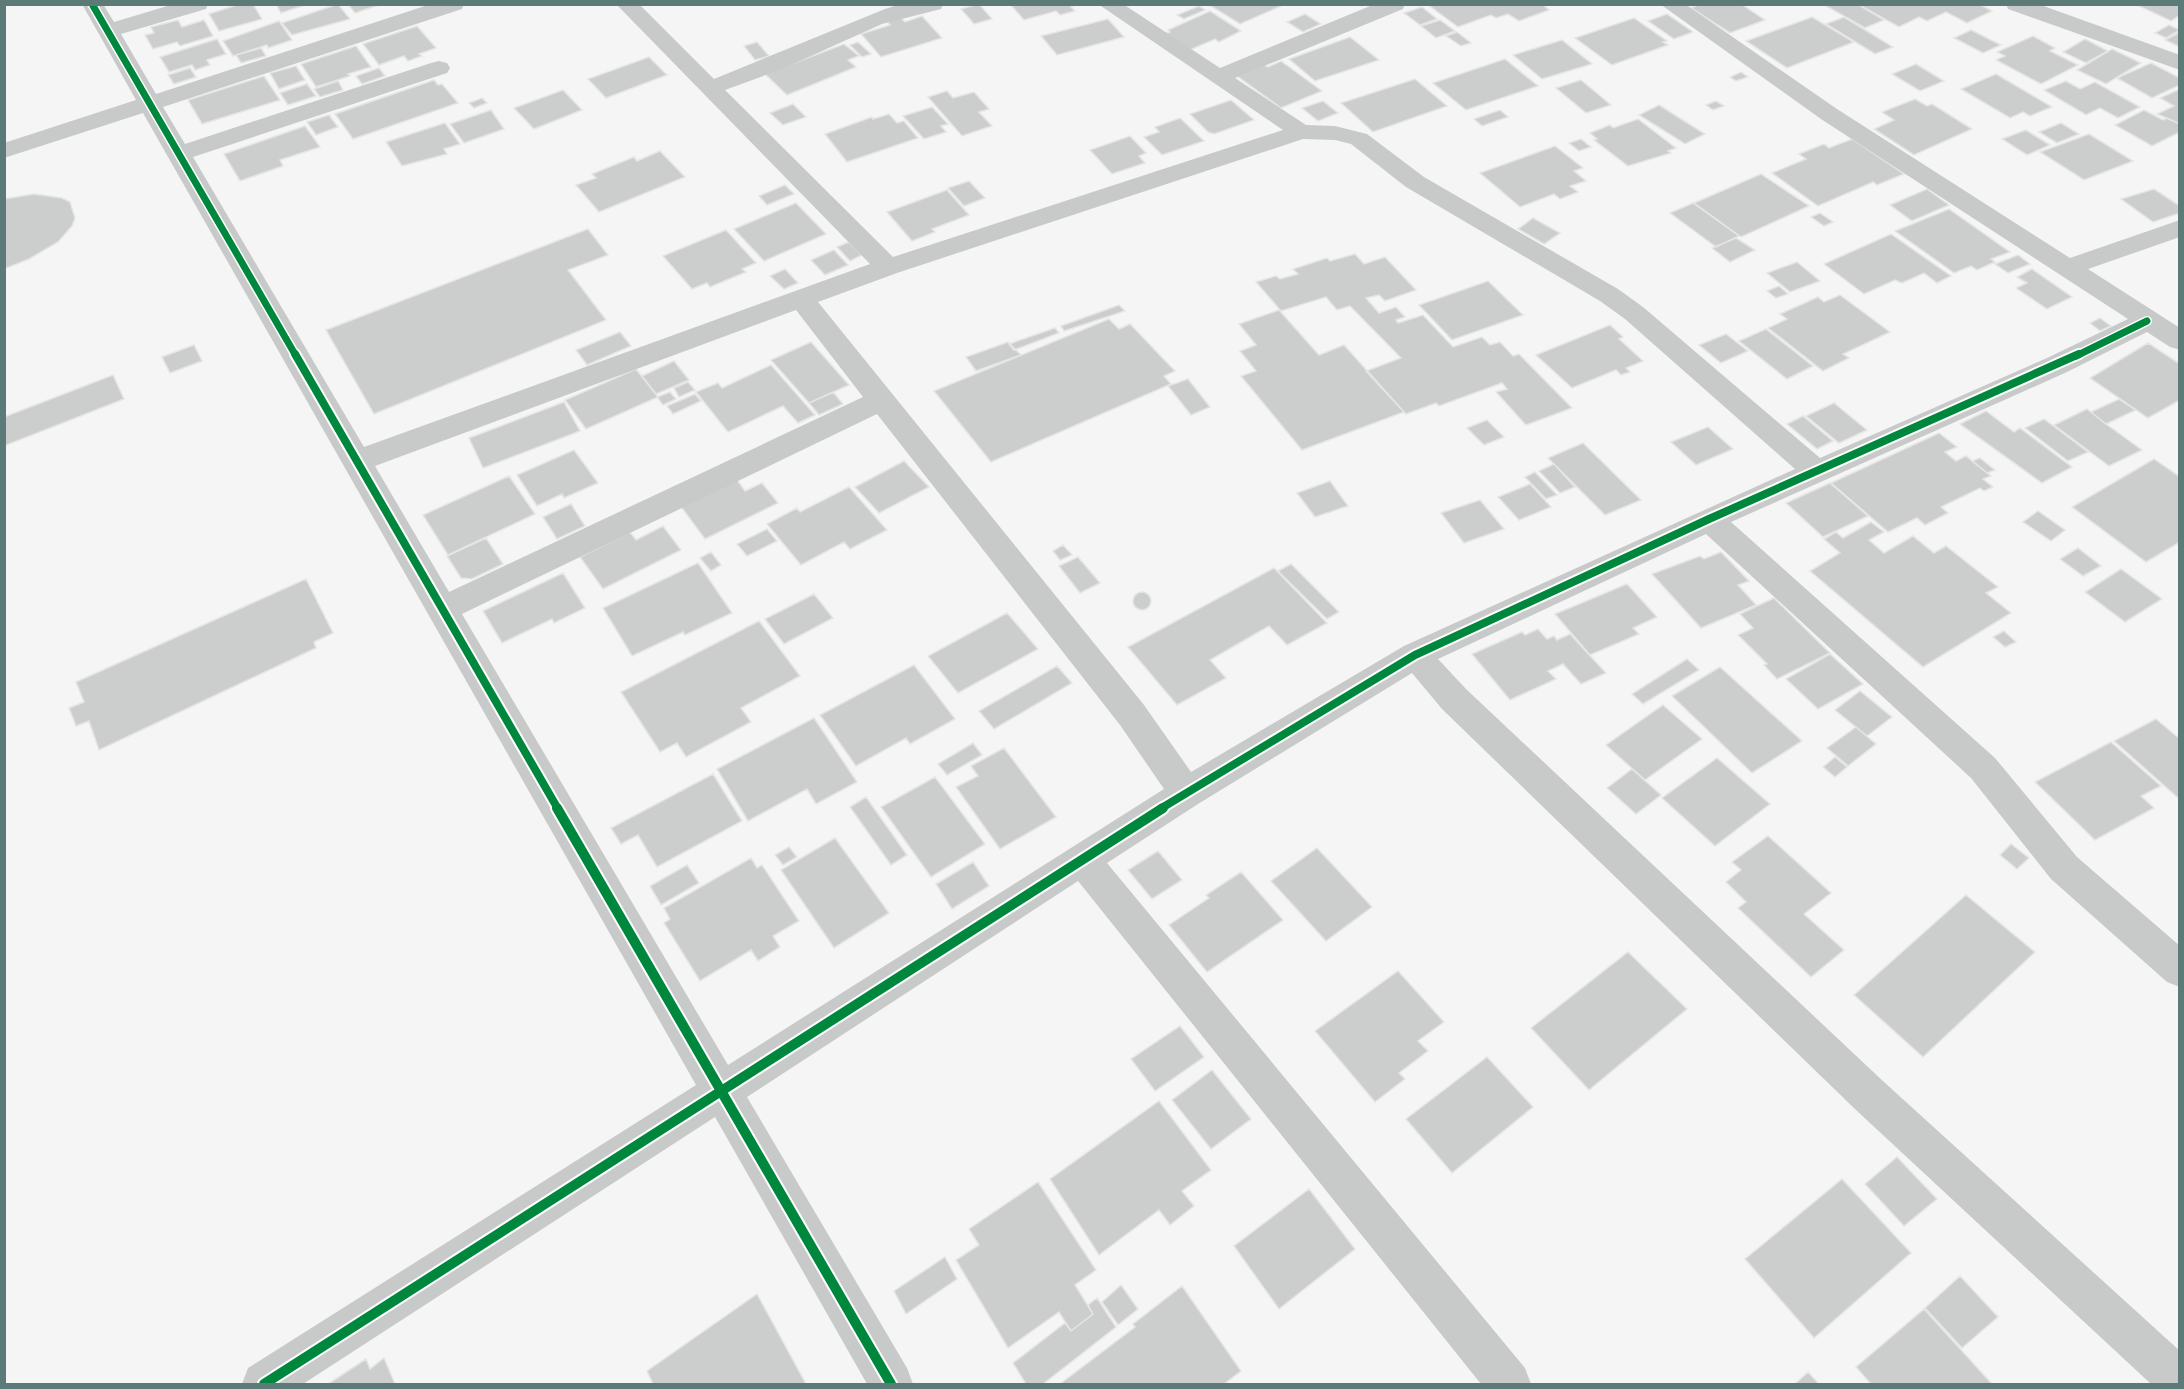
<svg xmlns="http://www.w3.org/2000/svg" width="2184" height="1389" viewBox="0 0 2184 1389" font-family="Barlow,sans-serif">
  <rect width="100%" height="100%" fill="#f6f5f5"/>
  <path fill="#cccece" stroke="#e6e4e4" stroke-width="1.5" d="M240,4H253L262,19L219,31L209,14Z
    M276,4H308L281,13Z
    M338,4L350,19L292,35L282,23Z
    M348,4H382L355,13Z
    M979,4L992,19L974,24L961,9Z
    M1010,4H1078L1071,7L1075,11L1060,15L1056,11L1024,20Z
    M1215,4H1279L1281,6L1240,24L1211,6Z
    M1427,4H1542L1549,10L1519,21L1508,14L1496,18L1491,15L1458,27Z
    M1700,4H1741L1765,20L1730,33L1691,8Z
    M1829,4H1861L1859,5L1884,20L1865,28L1826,6Z
    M1865,4H1979L1992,11L1967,23L1946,12L1927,21L1919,17L1899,27L1861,6Z
    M2135,4H2180V15L2171,21Z
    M1199,6L1205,10L1184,19L1177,15Z
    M1422,7L1437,19L1420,25L1404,13Z
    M1210,11L1241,31L1219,42L1215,39L1190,50L1165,34L1170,32L1168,30Z
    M1305,14L1321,24L1303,32L1287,22Z
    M1667,14L1693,32L1674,39L1648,21Z
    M922,16L942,38L881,57L861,34L890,25L887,21L900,17L905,22Z
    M1812,17L1854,42L1787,68L1746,41Z
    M1844,17L1893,47L1875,54L1826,24Z
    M1634,18L1667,41L1663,42L1668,45L1612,65L1575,38Z
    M1108,19L1124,37L1057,55L1041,36Z
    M178,20L182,27L204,20L213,36L180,46L177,42L153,49L145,35L154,33L151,27Z
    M1440,20L1455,31L1436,38L1421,26Z
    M279,21L292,40L268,48L267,45L233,56L223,41Z
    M2169,25L2180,30L2166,38L2155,33Z
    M417,26L436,48L419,54L422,56L408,61L404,56L379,65L363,44Z
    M1971,30L2001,45L1983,53L1954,38Z
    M1457,32L1471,43L1461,46L1446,36Z
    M2180,32V47L2165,40Z
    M2033,36L2055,48L2050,51L2078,65L2041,84L1996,60L2005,56L1997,52Z
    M1350,37L1379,60L1315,81L1289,59Z
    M217,39L226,54L207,60L210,65L195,70L192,65L169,72L160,57Z
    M2085,39L2108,51L2086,63L2063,52Z
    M1562,40L1592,64L1542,79L1513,55Z
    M757,42L769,56L755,60L744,46Z
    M858,42L871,54L862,57L850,45Z
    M844,44L859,56L848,60L856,67L787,95L765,74Z
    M356,46L371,67L348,74L350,76L316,87L301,64Z
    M261,48L266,56L241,63L236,55Z
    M2112,49L2141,63L2106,84L2077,70Z
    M649,57L667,75L606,98L588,79Z
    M1505,59L1538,86L1466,110L1433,83Z
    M1281,61L1322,91L1281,108L1237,76L1264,65L1268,67Z
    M2151,63L2180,78V85L2152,98L2117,78Z
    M1916,64L1944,81L1920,91L1892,74Z
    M296,66L305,80L279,89L270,73Z
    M190,68L196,77L174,84L168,75Z
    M379,68L385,76L362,84L356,76Z
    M1741,72L1748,77L1736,81L1730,77Z
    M1996,74L2052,107L2030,116L2023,112L2010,118L1961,89Z
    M264,76L280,100L202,124L188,100Z
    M1415,79L1447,106L1373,132L1341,103Z
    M434,80L438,85L442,84L458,103L353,139L335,114Z
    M1581,80L1611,105L1586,113L1556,88Z
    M338,81L343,90L320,97L314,89Z
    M2066,81L2080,89L2095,82L2140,107L2118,118L2100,108L2086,115L2044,90Z
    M307,84L316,96L288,105L280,93Z
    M2180,89V124L2157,114L2174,106L2160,98Z
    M563,90L582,110L534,129L514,108Z
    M947,91L953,98L974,92L989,109L979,112L992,126L962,136L928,97Z
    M482,98L487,103L474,108L469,103Z
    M1915,99L1927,106L1932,104L1972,129L1914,155L1874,129L1894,120L1882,112Z
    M1231,100L1254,120L1214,134L1208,132L1190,114Z
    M1323,101L1338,113L1318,121L1302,108Z
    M1716,101L1724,106L1713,110L1706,105Z
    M793,104L806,117L783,125L770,113Z
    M1659,105L1705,134L1685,144L1639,115Z
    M932,107L948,124L941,126L946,132L924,139L903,116Z
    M491,110L504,129L464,143L450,124Z
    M1500,110L1508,117L1482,126L1474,119Z
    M2144,110L2163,120L2167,118L2180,124V132L2152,146L2115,125Z
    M889,114L897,123L904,121L918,138L847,162L825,134L872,117L873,119Z
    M329,115L338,127L316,135L307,122Z
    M1180,118L1204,141L1162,155L1144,137L1159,132L1155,127Z
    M1638,119L1676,148L1668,151L1671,153L1628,166L1594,140L1597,139L1590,133L1610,125L1613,128Z
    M445,123L460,144L444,149L447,154L402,166L386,142Z
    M2061,123L2079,134L2057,143L2039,132Z
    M305,126L320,147L280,160L283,166L240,181L224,154Z
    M2026,130L2050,145L2027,155L2002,139Z
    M2089,134L2133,161L2084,180L2040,152Z
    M1130,136L1146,153L1139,156L1145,163L1112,174L1090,150Z
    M1581,139L1591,147L1579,151L1569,143Z
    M1852,139L1904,174L1877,185L1873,182L1818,206L1772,173L1806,159L1799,154L1824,144L1829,148Z
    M1555,146L1583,168L1574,171L1586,181L1570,186L1578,192L1560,199L1554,194L1520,207L1480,173Z
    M660,151L685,177L599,212L576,185L596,178L592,174L634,157L637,161Z
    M1761,174L1809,206L1741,237L1694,203Z
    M969,181L985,198L964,206L948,188Z
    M785,185L794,194L767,205L759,196Z
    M1927,189L1949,205L1912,221L1890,205Z
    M2154,189L2180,206V213L2153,222L2121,199Z
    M947,190L969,215L932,229L935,232L912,241L887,212Z
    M34,194L62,198L70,202L75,218L72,226L58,242L29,259L4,269V199Z
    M796,203L826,234L764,261L734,229Z
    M1693,203L1739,236L1716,247L1670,213Z
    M1949,209L2010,252L1991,259L1995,262L1977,270L1971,266L1954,273L1895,231Z
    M1820,213L1833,222L1824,226L1811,217Z
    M1533,218L1560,233L1544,244L1518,229Z
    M588,229L608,255L568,270L606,320L374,414L326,330Z
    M726,230L756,263L742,269L746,272L710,287L707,283L692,289L663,256Z
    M1891,234L1951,276L1937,283L1924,273L1902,283L1895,280L1864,294L1824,264Z
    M1736,238L1755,250L1730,262L1712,248Z
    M849,242L862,255L850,261L837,247Z
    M834,250L848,265L825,275L811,260Z
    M1355,254L1364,264L1385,257L1416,290L1385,301L1379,295L1366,298L1379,313L1396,307L1405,317L1396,320L1398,323L1423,315L1453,347L1482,337L1490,345L1500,342L1513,356L1519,354L1572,408L1526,425L1496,392L1507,389L1502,383L1439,406L1436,403L1406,414L1366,371L1401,358L1350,306L1337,310L1326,297L1281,311L1256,282L1276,276L1280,279L1298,274L1293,269L1327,258L1330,261Z
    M2018,255L2030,264L2008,273L1995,264Z
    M1797,262L1820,281L1790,292L1767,273Z
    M785,269L798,283L784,289L770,276Z
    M2032,269L2072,297L2047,309L2016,288L2027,283L2017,277Z
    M1488,281L1523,315L1452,340L1419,305Z
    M1779,286L1788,294L1776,298L1767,291Z
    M1840,295L1890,332L1843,354L1849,358L1823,371L1768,328L1787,319L1780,314L1818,297L1824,302Z
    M1119,305L1125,311L1064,331L1061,326Z
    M1279,310L1319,355L1344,345L1404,412L1302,450L1241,376L1256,371L1240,351L1256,345L1239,324Z
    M2100,318L2111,326L2100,331L2090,323Z
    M1109,319L1119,329L1130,324L1175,371L1164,376L1171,384L991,462L934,391Z
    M1610,325L1623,337L1619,339L1643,361L1626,368L1630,372L1621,375L1616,370L1572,388L1536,355Z
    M1055,328L1059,333L1014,350L1009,344Z
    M1766,329L1813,366L1787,379L1739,341Z
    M620,332L631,346L587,365L576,350Z
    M1726,334L1748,351L1721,363L1699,345Z
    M811,342L849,385L809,403L771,360Z
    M1008,342L1021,355L976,371L966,357Z
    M2148,343L2180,364V400L2148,418L2090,378Z
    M194,345L202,361L170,373L162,357Z
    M674,361L689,380L656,394L642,376Z
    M771,365L815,415L798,423L783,406L728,432L696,392L718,383L722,388Z
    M636,369L658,397L586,429L565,400Z
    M113,375L124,399L4,446V417Z
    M1188,379L1210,407L1191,415L1168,386Z
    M688,382L695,390L679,397L674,388Z
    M670,392L676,399L663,405L657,397Z
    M833,392L843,404L819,415L809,403Z
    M695,394L701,401L673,414L667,406Z
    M2119,399L2136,410L2106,424L2091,412Z
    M564,402L580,431L483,468L469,438Z
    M1834,403L1867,430L1839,443L1806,416Z
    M2087,409L2106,424L2142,450L2109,466L2054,425Z
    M1986,411L2014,432L2020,428L2072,467L2042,483L1960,424Z
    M1803,416L1833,441L1817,449L1787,424Z
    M2044,419L2088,452L2068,461L2025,428Z
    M1487,420L1504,437L1484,445L1467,428Z
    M1708,427L1733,449L1696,465L1671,442Z
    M1939,433L1957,447L1945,452L1956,461L1966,456L1991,476L1983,479L1993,487L1984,491L1980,488L1941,507L1948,513L1925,525L1917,518L1888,532L1831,483Z
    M1583,443L1641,500L1605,515L1548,458Z
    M574,450L598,483L564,498L562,494L537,506L517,475Z
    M1980,458L1995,470L1987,473L1972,461Z
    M2154,459L2180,477V542L2146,562L2072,507Z
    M904,461L929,487L879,513L855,487Z
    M1554,464L1575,487L1560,493L1539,471Z
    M1535,472L1557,495L1546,499L1525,477Z
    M509,476L535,514L448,555L423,515Z
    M735,477L745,491L762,483L778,503L705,539L679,504Z
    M1330,481L1348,506L1315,517L1297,493Z
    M1830,483L1868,516L1823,537L1786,503Z
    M1530,484L1551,507L1519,520L1498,497Z
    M849,487L887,530L850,549L844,542L801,565L767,524L797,508L800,512Z
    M1480,500L1504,529L1464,543L1441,513Z
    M571,504L585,526L557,539L543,517Z
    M2038,511L2065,530L2051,541L2023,522Z
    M1871,522L1884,532L1869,540L1884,553L1913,536L1934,553L1946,546L1998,587L1986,593L2011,613L1923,667L1810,571L1840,553L1824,539L1836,532L1843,538Z
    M663,526L681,550L603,589L580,557L630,532L636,540Z
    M767,529L777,541L747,556L737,544Z
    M486,538L503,564L472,579L461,578L447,556Z
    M1063,545L1072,555L1060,560L1053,551Z
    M2078,548L2101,566L2083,576L2060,559Z
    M711,552L721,565L711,571L700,558Z
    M1721,552L1749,581L1738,585L1756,605L1701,628L1652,574L1700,556L1704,559Z
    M1078,557L1100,583L1080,593L1059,566Z
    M698,563L732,613L685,635L683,632L632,656L603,608Z
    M1291,564L1339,612L1327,619L1278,571Z
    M1274,568L1327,623L1287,645L1269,626L1210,660L1226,678L1177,705L1128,647Z
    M2121,569L2162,599L2125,622L2085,592Z
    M563,573L585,608L554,623L552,619L502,643L483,611Z
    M306,579L333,633L314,642L316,648L99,750L89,721L76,726L69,708L84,702L76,682Z
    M1627,584L1657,617L1633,628L1639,634L1590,655L1555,614Z
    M1133 601a9 9 0 1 1 18 0a9 9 0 1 1-18 0Z
    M814,594L833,618L784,644L765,619Z
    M1774,598L1830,653L1777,679L1764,665L1767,664L1738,635L1753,628L1740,614Z
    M1007,613L1038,649L958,693L928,656Z
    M759,621L800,676L741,708L751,722L686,757L677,743L660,752L621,692Z
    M1538,629L1547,639L1554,636L1557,640L1570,634L1606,673L1581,684L1563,664L1548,671L1556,679L1510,700L1472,654L1522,632L1525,635Z
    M2004,631L2016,642L2005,647L1993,637Z
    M1830,654L1863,684L1818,709L1786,679Z
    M1687,659L1699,670L1643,704L1632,694Z
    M914,665L955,719L910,744L906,738L856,766L820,715Z
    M1057,666L1072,683L994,729L979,711Z
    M1720,667L1802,741L1752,773L1672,696Z
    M1860,691L1892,717L1867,736L1835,710Z
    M1663,705L1702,739L1645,780L1606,745Z
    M814,718L857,782L816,804L807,789L748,821L717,769Z
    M2156,719L2180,739V795L2177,797L2114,741Z
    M1856,727L1876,744L1848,766L1827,748Z
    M2111,742L2161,786L2141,796L2154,808L2095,840L2035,782Z
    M973,743L982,755L947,775L938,764Z
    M1004,748L1056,817L1000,849L956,787L978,776L971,766Z
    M1835,757L1847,767L1835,777L1823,767Z
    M1717,758L1770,804L1715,846L1662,798Z
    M1632,769L1661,795L1636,814L1607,788Z
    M713,774L742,821L657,867L638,835L621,844L611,828Z
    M935,777L985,844L931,877L881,807Z
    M866,797L907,855L891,865L850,807Z
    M1768,836L1831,893L1804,914L1844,950L1811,977L1738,908L1746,902L1726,882L1741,870L1732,862Z
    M835,838L889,913L834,948L781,870Z
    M2011,844L2029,858L2017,869L2000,855Z
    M789,847L797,857L783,865L775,855Z
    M1317,848L1372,907L1326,941L1271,881Z
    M1158,851L1182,880L1152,899L1128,870Z
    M751,858L757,868L762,865L799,921L773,936L780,947L758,961L751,950L700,981L664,923L670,919L664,908Z
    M973,862L989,886L952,909L936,884Z
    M687,865L699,883L661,905L650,886Z
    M1241,872L1283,920L1207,972L1169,925L1209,898L1206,895Z
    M1966,895L2035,952L1923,1057L1854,995Z
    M1628,952L1687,1009L1589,1090L1531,1028Z
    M1398,971L1444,1022L1418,1041L1428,1051L1399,1073L1405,1079L1375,1102L1315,1031Z
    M1180,1026L1204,1057L1155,1091L1131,1059Z
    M1487,1057L1533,1107L1452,1173L1406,1119Z
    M1212,1070L1251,1119L1211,1149L1172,1100Z
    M1159,1101L1211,1170L1182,1191L1194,1206L1170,1225L1159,1210L1099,1255L1050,1179Z
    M1897,1157L1937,1199L1904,1226L1865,1184Z
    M1842,1179L1911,1253L1814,1338L1745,1259Z
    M1038,1182L1096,1270L1075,1285L1093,1314L1071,1331L1059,1312L1008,1348L956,1260L979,1245L969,1229Z
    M1309,1189L1355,1249L1279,1309L1234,1246Z
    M945,1257L957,1279L906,1314L894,1291Z
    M1960,1276L1998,1317L1962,1348L1925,1308Z
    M1121,1285L1138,1309L1118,1325L1102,1302Z
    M1182,1286L1241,1371L1224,1384H1060L1135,1327L1133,1324Z
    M757,1294L806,1384H653L647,1371Z
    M1097,1298L1116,1327L1043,1384H1026L1013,1363L1065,1323L1071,1331L1093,1314L1088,1305Z
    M1924,1309L1992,1384H1871L1856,1367Z
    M384,1358L395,1384H328L366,1359L370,1369Z
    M1808,1372L1819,1384H1795Z"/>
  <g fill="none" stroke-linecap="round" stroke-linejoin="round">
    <path fill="#c8caca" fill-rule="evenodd" d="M82,4H103L114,22L174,4H208L206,9L121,34L156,94L431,4H464L462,9L163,107L185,144L431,63L439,61L447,63L450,68L447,73L193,157L364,447L870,264L616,4H639L714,79L885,9L901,4H943L941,9L882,24L782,69L725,90L893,257L1283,130L1098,4H1123L1220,68L1375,4H1405L1403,9L1235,78L1306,125L1335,126L1367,134L1424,177L1618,289L1643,307L1820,458L2047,358L2128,319L1821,119L1660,4H1685L1837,109L2070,258L2180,220V237L2088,269L2180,328V350L2170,347L2147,332L2067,372L1731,522L1995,758L2077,857L2180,946V987L2167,982L2051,879L1971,778L1706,534L1438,659L1466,689L1884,1082L2180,1351V1384H2151L1856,1110L1442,709L1412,673L1198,804L1107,863L1525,1368L1531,1384H1481L1078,881L747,1097L907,1368L913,1384H867L715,1117L303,1384H242L248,1368L696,1085L143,113L4,158V143L136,100ZM1303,139L1335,140L1351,144L1406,187L1600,301L1625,319L1795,469L1404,646L1191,772L1144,705L818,302L897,273ZM796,310L863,397L449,592L375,466ZM877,414L1120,725L1164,789L728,1065L462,614Z"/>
    <path fill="#c8caca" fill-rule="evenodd" d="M2006,4H2038L2180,55V70L2008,9Z"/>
    <defs>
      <path id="cycleway-far2" d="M92,4L296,356
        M2076,356L2147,321"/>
      <path id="cycleway-far1" d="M295,354L558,809
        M1160,809L1415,655L1709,519L2079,354"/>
      <path id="cycleway" d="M557,808L891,1384
        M264,1384L1163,808"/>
    </defs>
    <use href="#cycleway-far2" stroke="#fff" stroke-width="10"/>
    <use href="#cycleway-far1" stroke="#fff" stroke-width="12"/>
    <use href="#cycleway" stroke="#fff" stroke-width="14"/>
    <use href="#cycleway-far2" stroke="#00873e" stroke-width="7"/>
    <use href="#cycleway-far1" stroke="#00873e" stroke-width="8"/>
    <use href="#cycleway" stroke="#00873e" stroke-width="10"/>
  </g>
  <rect width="2184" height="1389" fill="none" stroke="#5c7b78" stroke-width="12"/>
</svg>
